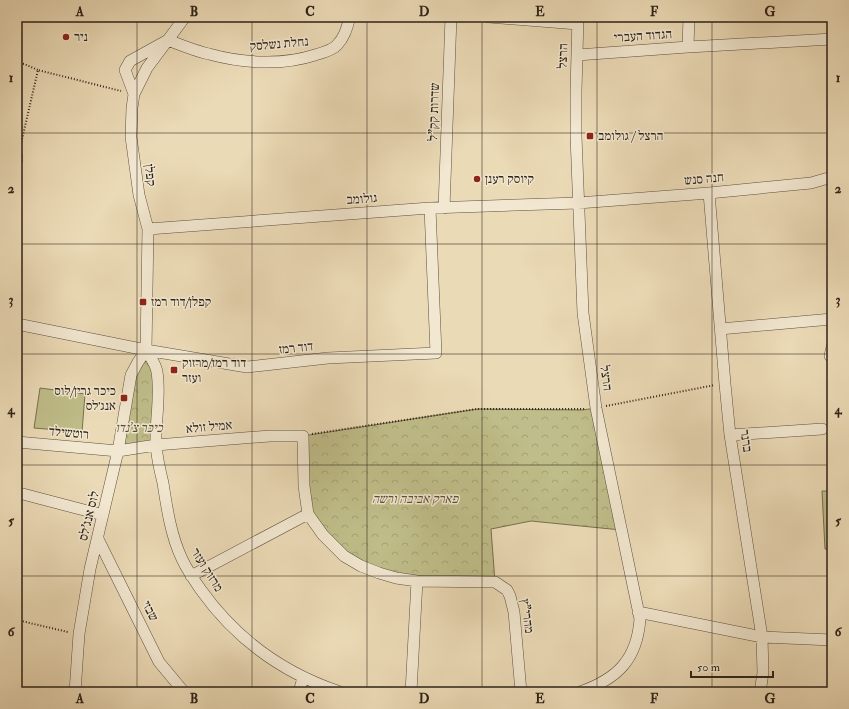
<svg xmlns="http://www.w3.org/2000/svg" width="849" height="709" viewBox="0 0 849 709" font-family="'IM FELL Double Pica','Frank Ruhl Libre',serif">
  <defs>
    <pattern id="park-crowns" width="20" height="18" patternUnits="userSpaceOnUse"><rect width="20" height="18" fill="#bfbd89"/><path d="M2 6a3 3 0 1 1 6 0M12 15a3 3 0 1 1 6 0" fill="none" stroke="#a4a276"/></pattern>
  </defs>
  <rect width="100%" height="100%" fill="#ebdab6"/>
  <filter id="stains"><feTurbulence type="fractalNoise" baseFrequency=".005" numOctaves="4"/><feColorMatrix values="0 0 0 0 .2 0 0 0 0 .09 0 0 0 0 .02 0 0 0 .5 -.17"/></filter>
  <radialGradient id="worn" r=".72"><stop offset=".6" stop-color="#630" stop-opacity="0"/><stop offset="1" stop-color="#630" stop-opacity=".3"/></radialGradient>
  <path fill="#bfbd89" stroke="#767050" d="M40,388L85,394L82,432L34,428Z
    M822,491H832V550L825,549Z"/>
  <path fill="url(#park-crowns)" stroke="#767050" d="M146,350L155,365L156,445L118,451L131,375Z
    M596,408L621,530L531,521L491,529L495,582L417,581L361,566L308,514L303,436L477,409L582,410Z"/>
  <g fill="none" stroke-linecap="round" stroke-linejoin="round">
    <defs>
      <path id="minor" d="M489,17L578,24
        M578,17L576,91V136L583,313L596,408L640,619C637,660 617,679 580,692
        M688,47L689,17
        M577,55L688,47L832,39
        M134,94L125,70L130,61L168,40C181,45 195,51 209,54C242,63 281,66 315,55C322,53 333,50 337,45C345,37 347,27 350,17
        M17,157V160
        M709,193L725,384L730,435L762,637L763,673L760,692
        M444,208L451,17
        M148,229L430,208L578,203L709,193L811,183L832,177
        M17,324L146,350L247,367L328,358L436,353L430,208
        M720,329L832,319
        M146,350C150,357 156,364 157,372C161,396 155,421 156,445C157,457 160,471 163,483C167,509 171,536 182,559C187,570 194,580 201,590C236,639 283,673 340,692
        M146,350L148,229L139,195L131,137L132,108L134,94L147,68L185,17
        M830,356L832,347
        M730,435L822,429
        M17,442L118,451L156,445L270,436H303L304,486L308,514L323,535L344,556L361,566L379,573L396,578L417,581L495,582L507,590L510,596L514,612L521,692
        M19,493L103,515
        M98,539L159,662L184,692
        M191,576L308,514
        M638,612L762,637L832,640
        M75,692L79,634L90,569L118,451L131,375L138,362L146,350
        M299,692L303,678
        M411,692L417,581"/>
    </defs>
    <use href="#minor" stroke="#5c503f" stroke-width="12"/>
    <path stroke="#2c2217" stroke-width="2" stroke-dasharray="1 2" stroke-linecap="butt" d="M17,63L24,64L38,70
      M20,148L38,70L121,91
      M606,406L715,385
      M312,434L477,409H586
      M17,620L68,632"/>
    <use href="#minor" stroke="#f2e7d0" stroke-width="11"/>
  </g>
  <path fill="none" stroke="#2c2217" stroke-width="1" stroke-opacity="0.55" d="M137,17V692M252,17V692M367,17V692M482,17V692M597,17V692M712,17V692M17,133H832M17,244H832M17,354H832M17,465H832M17,576H832"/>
  <g fill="#8f2418" stroke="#f2e7d0" stroke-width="1.5">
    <circle cx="66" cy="37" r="4"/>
    <rect x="586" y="132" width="8" height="8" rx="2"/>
    <circle cx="477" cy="179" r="4"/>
    <rect x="139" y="298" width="8" height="8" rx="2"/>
    <rect x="170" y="366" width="8" height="8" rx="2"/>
    <rect x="120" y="394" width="8" height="8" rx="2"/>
  </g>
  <g text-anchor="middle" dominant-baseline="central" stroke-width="3" stroke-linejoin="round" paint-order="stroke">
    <g font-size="13" fill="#2c2217" stroke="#f2e7d0">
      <text transform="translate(643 36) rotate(-4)">הגדוד העברי</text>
      <text transform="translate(279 44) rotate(-5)">נחלת נשלסק</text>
      <text transform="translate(563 56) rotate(-88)">הרצל</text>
      <text transform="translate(434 112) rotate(-88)">שדרות קק"ל</text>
      <text transform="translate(150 175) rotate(83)">קפלן</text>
      <text transform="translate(704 179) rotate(-5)">חנה סנש</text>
      <text transform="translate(362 199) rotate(-4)">גולומב</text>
      <text transform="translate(296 348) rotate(-6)">דוד רמז</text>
      <text transform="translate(606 378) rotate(82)">הרצל</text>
      <text transform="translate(209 427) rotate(-5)">אמיל זולא</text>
      <text transform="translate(69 433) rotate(5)">רוטשילד</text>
      <text transform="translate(746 441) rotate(82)">ברנר</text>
      <text transform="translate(89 516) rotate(-76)">לוס אנג'לס</text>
      <text transform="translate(207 570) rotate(58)">מרזוק ועזר</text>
      <text transform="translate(150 611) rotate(63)">שבזי</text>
      <text transform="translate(527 616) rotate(82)">מהרי"ץ</text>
    </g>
    <g font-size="13" fill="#2c2217" stroke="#f2e7d0" text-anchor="start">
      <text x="74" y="37">ניר</text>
      <text x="598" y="136">הרצל / גולומב</text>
      <text x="485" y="179">קיוסק רענן</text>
      <text x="151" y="302">קפלן/דוד רמז</text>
      <text x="182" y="363">דוד רמז/מרזוק<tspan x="182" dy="15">ועזר</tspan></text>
      <text x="116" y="391" text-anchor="end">כיכר גרין/לוס<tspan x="116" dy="15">אנג׳לס</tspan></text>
    </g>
    <g font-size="13" font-style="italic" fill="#585039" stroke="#f2e7d0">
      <text x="139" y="428">כיכר צ'נדו</text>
      <text x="415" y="499">פארק אביבה ורשה</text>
    </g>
  </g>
  <rect width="849" height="709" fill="none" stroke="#ebdab6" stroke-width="44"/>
  <path d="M691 671v6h82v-6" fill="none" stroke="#2c2217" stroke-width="2"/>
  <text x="697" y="671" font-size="12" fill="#2c2217" stroke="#f2e7d0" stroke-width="3" paint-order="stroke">50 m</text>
  <rect x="22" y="22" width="805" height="665" fill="none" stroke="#2c2217" stroke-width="1.5"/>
  <g font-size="13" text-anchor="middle" font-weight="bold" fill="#2c2217">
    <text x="80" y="16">A</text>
    <text x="194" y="16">B</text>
    <text x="310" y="16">C</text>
    <text x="424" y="16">D</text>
    <text x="540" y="16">E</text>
    <text x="654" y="16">F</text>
    <text x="770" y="16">G</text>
    <text x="11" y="82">1</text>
    <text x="838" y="82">1</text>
    <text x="11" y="193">2</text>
    <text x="838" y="193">2</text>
    <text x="11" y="304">3</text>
    <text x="838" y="304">3</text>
    <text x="11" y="414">4</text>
    <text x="838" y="414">4</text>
    <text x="11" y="525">5</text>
    <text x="838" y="525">5</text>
    <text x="11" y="636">6</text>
    <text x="838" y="636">6</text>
    <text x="80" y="703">A</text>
    <text x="194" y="703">B</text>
    <text x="310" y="703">C</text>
    <text x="424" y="703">D</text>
    <text x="540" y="703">E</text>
    <text x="654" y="703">F</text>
    <text x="770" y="703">G</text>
  </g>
  <rect width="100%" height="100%" filter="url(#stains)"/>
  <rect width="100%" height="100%" fill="url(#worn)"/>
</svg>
